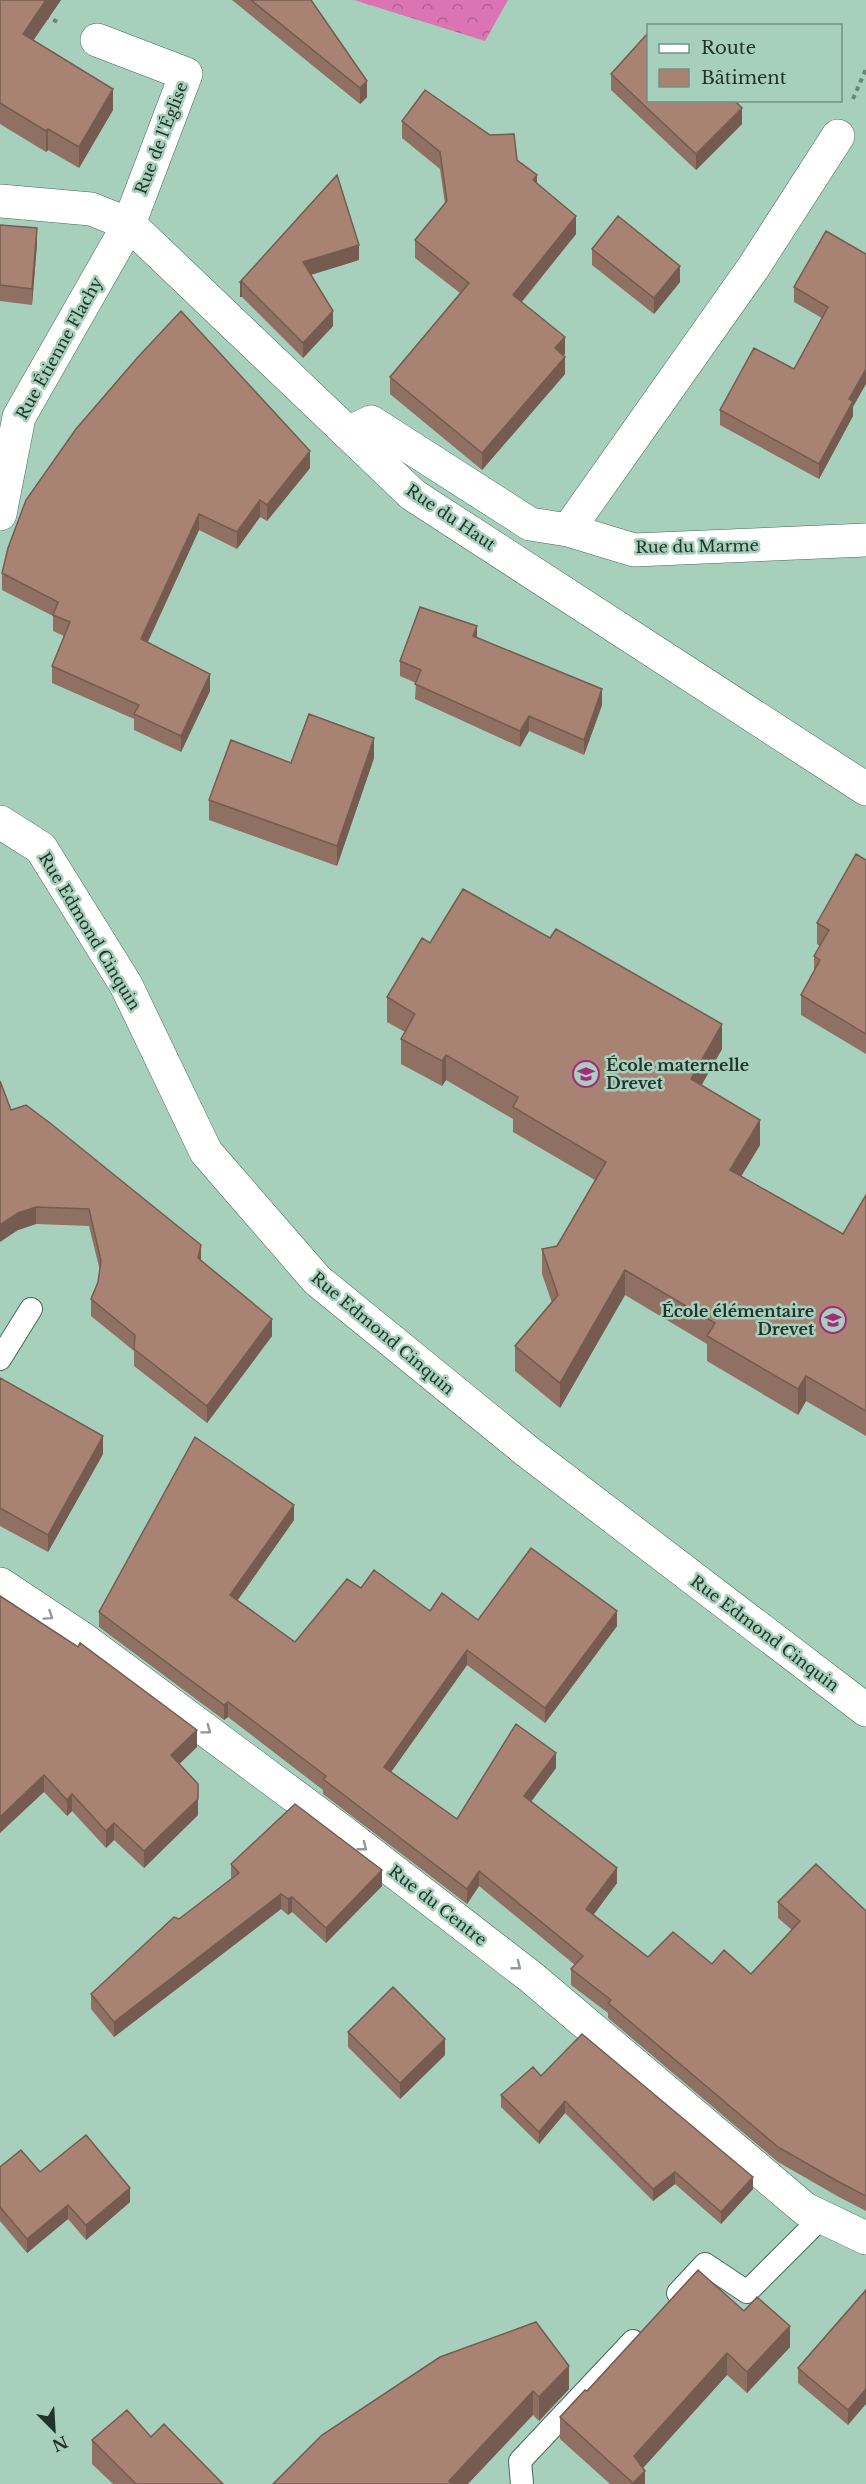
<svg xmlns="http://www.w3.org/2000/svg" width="866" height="2484" viewBox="0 0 866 2484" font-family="'Libre Baskerville',serif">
  <defs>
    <pattern id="forest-crowns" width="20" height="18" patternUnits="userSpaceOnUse" patternTransform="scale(1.5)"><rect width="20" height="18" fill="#db74b3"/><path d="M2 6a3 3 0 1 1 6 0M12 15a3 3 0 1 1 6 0" fill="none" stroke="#b16092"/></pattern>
  </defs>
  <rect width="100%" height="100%" fill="#a7d0bc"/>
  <path fill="url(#forest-crowns)" d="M354,0H508L485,41Z"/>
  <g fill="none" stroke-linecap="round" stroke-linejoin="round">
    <defs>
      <path id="lane" d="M0,1359L31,1309
        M678,2293L705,2264L747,2292L822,2217
        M522,2484L520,2461L633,2341"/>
      <path id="street" d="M348,433L371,422L530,524L568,530L634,550L866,540
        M0,514L19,417L129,224L186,74L97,40
        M568,530L753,268L838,136
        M0,822L41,848L126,985L206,1152L317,1280L528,1452L866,1710
        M0,1584L83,1639L339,1829L531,1977L805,2209L866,2238"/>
      <path id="secondary" d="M0,201L91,209L129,224L413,495L866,789"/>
    </defs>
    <use href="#lane" stroke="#436a58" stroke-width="24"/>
    <use href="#street" stroke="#436a58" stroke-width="34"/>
    <use href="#secondary" stroke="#436a58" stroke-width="34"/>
    <path stroke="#698778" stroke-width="4" stroke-dasharray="4.5 4.5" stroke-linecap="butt" d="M45,16L60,23
      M853,99L866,69"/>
    <use href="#lane" stroke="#fff" stroke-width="22"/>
    <use href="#street" stroke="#fff" stroke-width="33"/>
    <use href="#secondary" stroke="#fff" stroke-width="33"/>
  </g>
  <path fill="#907062" d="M0,0H61L33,41L113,110L79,168L48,150L46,152L0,124Z
    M232,0H311L367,97L360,104Z
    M611,74L742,124L696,170L611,90Z
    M402,121L517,160L537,183L576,234L522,302L565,354L563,355L565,374L482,470L390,394V377L460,293L415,258V240L445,204L440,169L402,138Z
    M0,225L37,244L32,305L0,301Z
    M826,231L853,407V416L819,479L720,425V410L794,369L822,318L794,302V287Z
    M592,249L680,282L654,314L592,265Z
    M359,260L311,275L333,326L303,358L242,297H240V282Z
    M310,468L267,521L260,517L237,549L199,530L148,642L210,691L181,752L134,730V719L52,683V666L64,636L53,631V616L2,590V573Z
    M477,637L602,705L584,755L529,731L520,747L415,699L416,683L400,676V661Z
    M374,758L337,866L209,820V800L291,763Z
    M866,860V1054L801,1015V995L814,971V956L820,946L817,944V923Z
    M430,943L722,1049L701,1085L760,1145L741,1176L843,1234L866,1195V1436L806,1401L798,1415L707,1361V1344L625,1295L560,1408L515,1371V1346L552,1303L542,1274V1249L557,1246L595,1180L513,1132V1119L446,1080L442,1086L401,1064V1039L405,1032L387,1022V997Z
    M11,1110L201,1260L272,1336L207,1423L134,1366V1351L91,1316V1299L98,1282L100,1271L89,1226L36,1224L18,1230Z
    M0,1378L103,1454L48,1552L0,1526Z
    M294,1520L237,1601L295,1642L361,1588L430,1611L478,1620L617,1626L545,1723L467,1665L391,1772L457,1819L556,1768L531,1802L617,1883L593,1915L648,1957L712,1964L751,1974L792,1930L778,1918V1902L866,1911V2211L839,2197L778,2162L608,2018V2013L571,1985V1969L575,1965L479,1886L467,1904L323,1794V1790L228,1717L224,1720L99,1627V1612Z
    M0,1596L197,1747L179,1764L198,1815L144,1868L114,1840L106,1848L72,1811L67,1816L44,1792Z
    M231,1864L382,1886L326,1943L292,1912L288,1915L281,1909L114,2037L91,2009V1994L179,1919L231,1879Z
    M348,2032L445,2055L400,2099L348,2047Z
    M541,2076L753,2189L721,2224L675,2184L653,2201L565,2113L539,2144L501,2107V2095Z
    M0,2167L40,2172L130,2202L86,2240L68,2219L27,2253L0,2221Z
    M866,2290L848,2425L798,2383V2368Z
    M744,2311L790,2347L747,2393L727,2375L643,2468L645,2484H610L560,2439V2417L587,2391Z
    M440,2357L569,2389L539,2421L533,2415Z
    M151,2437L223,2484H113L92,2464V2440Z"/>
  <path fill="#765b50" d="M46,0H61L23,55V34Z
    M367,81V97L360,104V88Z
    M113,89V110L79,168V147Z
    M742,108V124L696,170V154Z
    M48,129V150L46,152V131Z
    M537,175V192L533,180Z
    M576,216V234L513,312V295Z
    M37,228V244L32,305V289Z
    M359,245V260L303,277V262Z
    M680,266V282L654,314V298Z
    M240,282H242V297H240Z
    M333,311V326L303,358V343Z
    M565,337V354L555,365V348Z
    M565,357V374L482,470V453Z
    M866,369V384L853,407V416L819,479V464L849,399Z
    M310,451V468L267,521V505Z
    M260,500V517L237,549V532Z
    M199,514V530L141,656V639Z
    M477,626V642L473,636Z
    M210,674V691L181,752V736Z
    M602,689V705L584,755V740Z
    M529,716V731L520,747V731Z
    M374,738V758L337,866V846Z
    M722,1024V1049L691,1104V1079Z
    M446,1055V1080L442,1086V1061Z
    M760,1120V1145L730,1195V1170Z
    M36,1207V1224L18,1230L0,1242V1225L18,1213Z
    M201,1245V1262L198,1258Z
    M625,1270V1295L560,1408V1383Z
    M272,1319V1336L207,1423V1406Z
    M806,1376V1401L798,1415V1389Z
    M103,1436V1454L48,1552V1535Z
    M294,1505V1520L230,1611V1595Z
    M617,1611V1626L545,1723V1708Z
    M467,1650V1665L384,1782V1767Z
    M228,1702V1717L224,1720V1705Z
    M197,1730V1747L171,1772V1755Z
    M556,1753V1768L524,1811V1796Z
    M44,1775V1792L0,1833V1817Z
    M72,1794V1811L67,1816V1800Z
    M198,1799V1815L144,1868V1851Z
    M114,1823V1840L106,1848V1831Z
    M617,1868V1883L586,1925V1909Z
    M382,1870V1886L326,1943V1928Z
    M479,1871V1886L467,1904V1889Z
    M281,1894V1909L114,2037V2022Z
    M292,1897V1912L288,1915V1899Z
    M445,2039V2055L400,2099V2083Z
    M565,2101V2113L539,2144V2132Z
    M675,2172V2184L653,2201V2189Z
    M753,2177V2189L721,2224V2212Z
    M130,2188V2202L86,2240V2225Z
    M68,2205V2219L27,2253V2239Z
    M790,2326V2347L747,2393V2372Z
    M727,2353V2375L634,2478V2456Z
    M569,2366V2389L539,2421V2397Z
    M866,2389V2404L848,2425V2410Z
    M533,2391V2415L468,2484H449V2481Z
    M645,2471V2484H633V2483Z"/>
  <path fill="#a88272" stroke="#765b50" stroke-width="1.5" d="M0,0H46L23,34L113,89L79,147L48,129L46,131L0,103Z
    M251,0H311L367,81L360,88Z
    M648,33V100H734L742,108L696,154L611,74Z
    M425,90L490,135L514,134L517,160L537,175L533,180L576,216L513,295L565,337L555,348L565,357L482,453L390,377L469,283L415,240L447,201L440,152L402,121Z
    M337,175L359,245L303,262L333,311L303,343L242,282H240Z
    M618,216L680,266L654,298L592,249Z
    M0,225L37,228L32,289L0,285Z
    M826,231L866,254V369L849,399L853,401L819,464L720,410L754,348L794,369L828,307L794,287Z
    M181,311L310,451L267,505L260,500L237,532L199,514L141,639L210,674L181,736L134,714L139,705L52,666L70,622L53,615L58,602L2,573L8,548L26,500L76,429L138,357Z
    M420,607L477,626L473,636L602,689L584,740L529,716L520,731L415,684L421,670L400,661Z
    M309,714L374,738L337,846L209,800L231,740L291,763Z
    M856,854L866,860V1034L801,995L820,960L814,956L829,930L817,923Z
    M463,889L550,938L556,929L722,1024L691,1079L760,1120L730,1170L843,1234L866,1195V1411L806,1376L798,1389L707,1336L715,1323L625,1270L560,1383L515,1346L558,1295L542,1249L557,1246L606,1162L513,1107L518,1097L446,1055L442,1061L401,1039L415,1014L387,997L422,938L430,943Z
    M0,1081L11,1110L26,1105L50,1123L201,1245L198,1258L272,1319L207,1406L134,1349L135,1335L91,1299L98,1282L101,1261L89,1209L36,1207L18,1213L0,1225Z
    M0,1378L103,1436L48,1535L0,1508Z
    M195,1437L294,1505L230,1595L295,1642L347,1579L361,1588L374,1570L430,1611L442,1593L478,1620L531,1548L617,1611L545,1708L467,1650L384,1767L457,1819L516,1724L556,1753L524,1796L617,1868L586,1909L648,1957L673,1932L712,1964L724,1950L751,1974L800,1921L778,1902L816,1864L866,1911V2196L839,2182L778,2147L608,2003L611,2000L571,1969L583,1956L479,1871L467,1889L323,1779L326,1776L228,1702L224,1705L99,1612Z
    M0,1596L78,1647L80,1643L197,1730L171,1755L198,1784V1799L144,1851L114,1823L106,1831L72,1794L67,1800L44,1775L0,1817Z
    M295,1804L382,1870L326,1928L292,1897L288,1899L281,1894L114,2022L91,1994L174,1917L179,1919L239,1873L231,1864Z
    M393,1987L445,2039L400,2083L348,2032Z
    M582,2034L753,2177L721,2212L675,2172L653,2189L565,2101L539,2132L501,2095L533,2067L541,2076Z
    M86,2135L130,2188L86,2225L68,2205L27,2239L0,2207V2167L21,2150L40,2172Z
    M698,2270L744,2311L757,2297L790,2326L747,2372L727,2353L634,2456L645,2471L633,2483L560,2417L585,2390L587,2391Z
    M866,2290V2389L848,2410L798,2368Z
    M536,2322L569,2366L539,2397L533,2391L449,2481L452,2484H273L322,2435L440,2357Z
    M127,2410L151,2437L164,2424L223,2484H136L92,2440Z"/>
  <defs><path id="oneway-chevron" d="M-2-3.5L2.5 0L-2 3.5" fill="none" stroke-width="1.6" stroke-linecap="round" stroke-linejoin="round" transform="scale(1.5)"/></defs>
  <g stroke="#909995">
    <use href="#oneway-chevron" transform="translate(49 1616) rotate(34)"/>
    <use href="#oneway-chevron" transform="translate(207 1730) rotate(37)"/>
    <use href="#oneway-chevron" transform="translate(363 1847) rotate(38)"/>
    <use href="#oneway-chevron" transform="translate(517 1966) rotate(38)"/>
  </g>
  <defs>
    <symbol id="school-ring" viewBox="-11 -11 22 22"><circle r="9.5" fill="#a7d0bc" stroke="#a52a7e" stroke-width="1.5"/><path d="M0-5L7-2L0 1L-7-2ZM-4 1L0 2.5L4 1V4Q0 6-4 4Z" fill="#a52a7e"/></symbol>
  </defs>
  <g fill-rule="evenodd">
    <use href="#school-ring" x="571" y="1059" width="30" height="30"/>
    <use href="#school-ring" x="818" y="1305" width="30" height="30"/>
  </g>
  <g text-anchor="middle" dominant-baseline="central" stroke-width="5" stroke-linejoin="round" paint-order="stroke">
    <g font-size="16" fill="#22332b" stroke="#a7d0bc">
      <text transform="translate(161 138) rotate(-69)">Rue de l'Église</text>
      <text transform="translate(59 348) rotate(-61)">Rue Étienne Flachy</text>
      <text transform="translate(451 517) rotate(34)">Rue du Haut</text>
      <text transform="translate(697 546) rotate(-1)">Rue du Marme</text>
      <text transform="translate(90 931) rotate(59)">Rue Edmond Cinquin</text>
      <text transform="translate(383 1333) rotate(40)">Rue Edmond Cinquin</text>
      <text transform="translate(765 1633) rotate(37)">Rue Edmond Cinquin</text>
      <text transform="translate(438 1905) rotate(38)">Rue du Centre</text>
    </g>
    <g font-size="16" font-weight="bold" fill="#22332b" stroke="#a7d0bc" text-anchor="start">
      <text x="606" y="1065">École maternelle<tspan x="606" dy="18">Drevet</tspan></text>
      <text x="814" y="1311" text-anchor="end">École élémentaire<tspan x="814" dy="18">Drevet</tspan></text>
    </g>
  </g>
  <rect x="647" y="24" width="195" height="78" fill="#a7d0bc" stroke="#729182" stroke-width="1.5"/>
  <rect x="659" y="44" width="30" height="9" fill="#ffffff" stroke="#729182" stroke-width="1.5"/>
  <text x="701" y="54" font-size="18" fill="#22332b">Route</text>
  <rect x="659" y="69" width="30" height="18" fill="#a88272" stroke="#729182" stroke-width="1.5"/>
  <text x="701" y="84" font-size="18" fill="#22332b">Bâtiment</text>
  <g transform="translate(54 2430) rotate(156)" stroke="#a7d0bc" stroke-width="4.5" paint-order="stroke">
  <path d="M0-4.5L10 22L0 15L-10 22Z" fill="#22332b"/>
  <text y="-9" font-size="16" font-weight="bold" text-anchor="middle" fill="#22332b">N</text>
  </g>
</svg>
